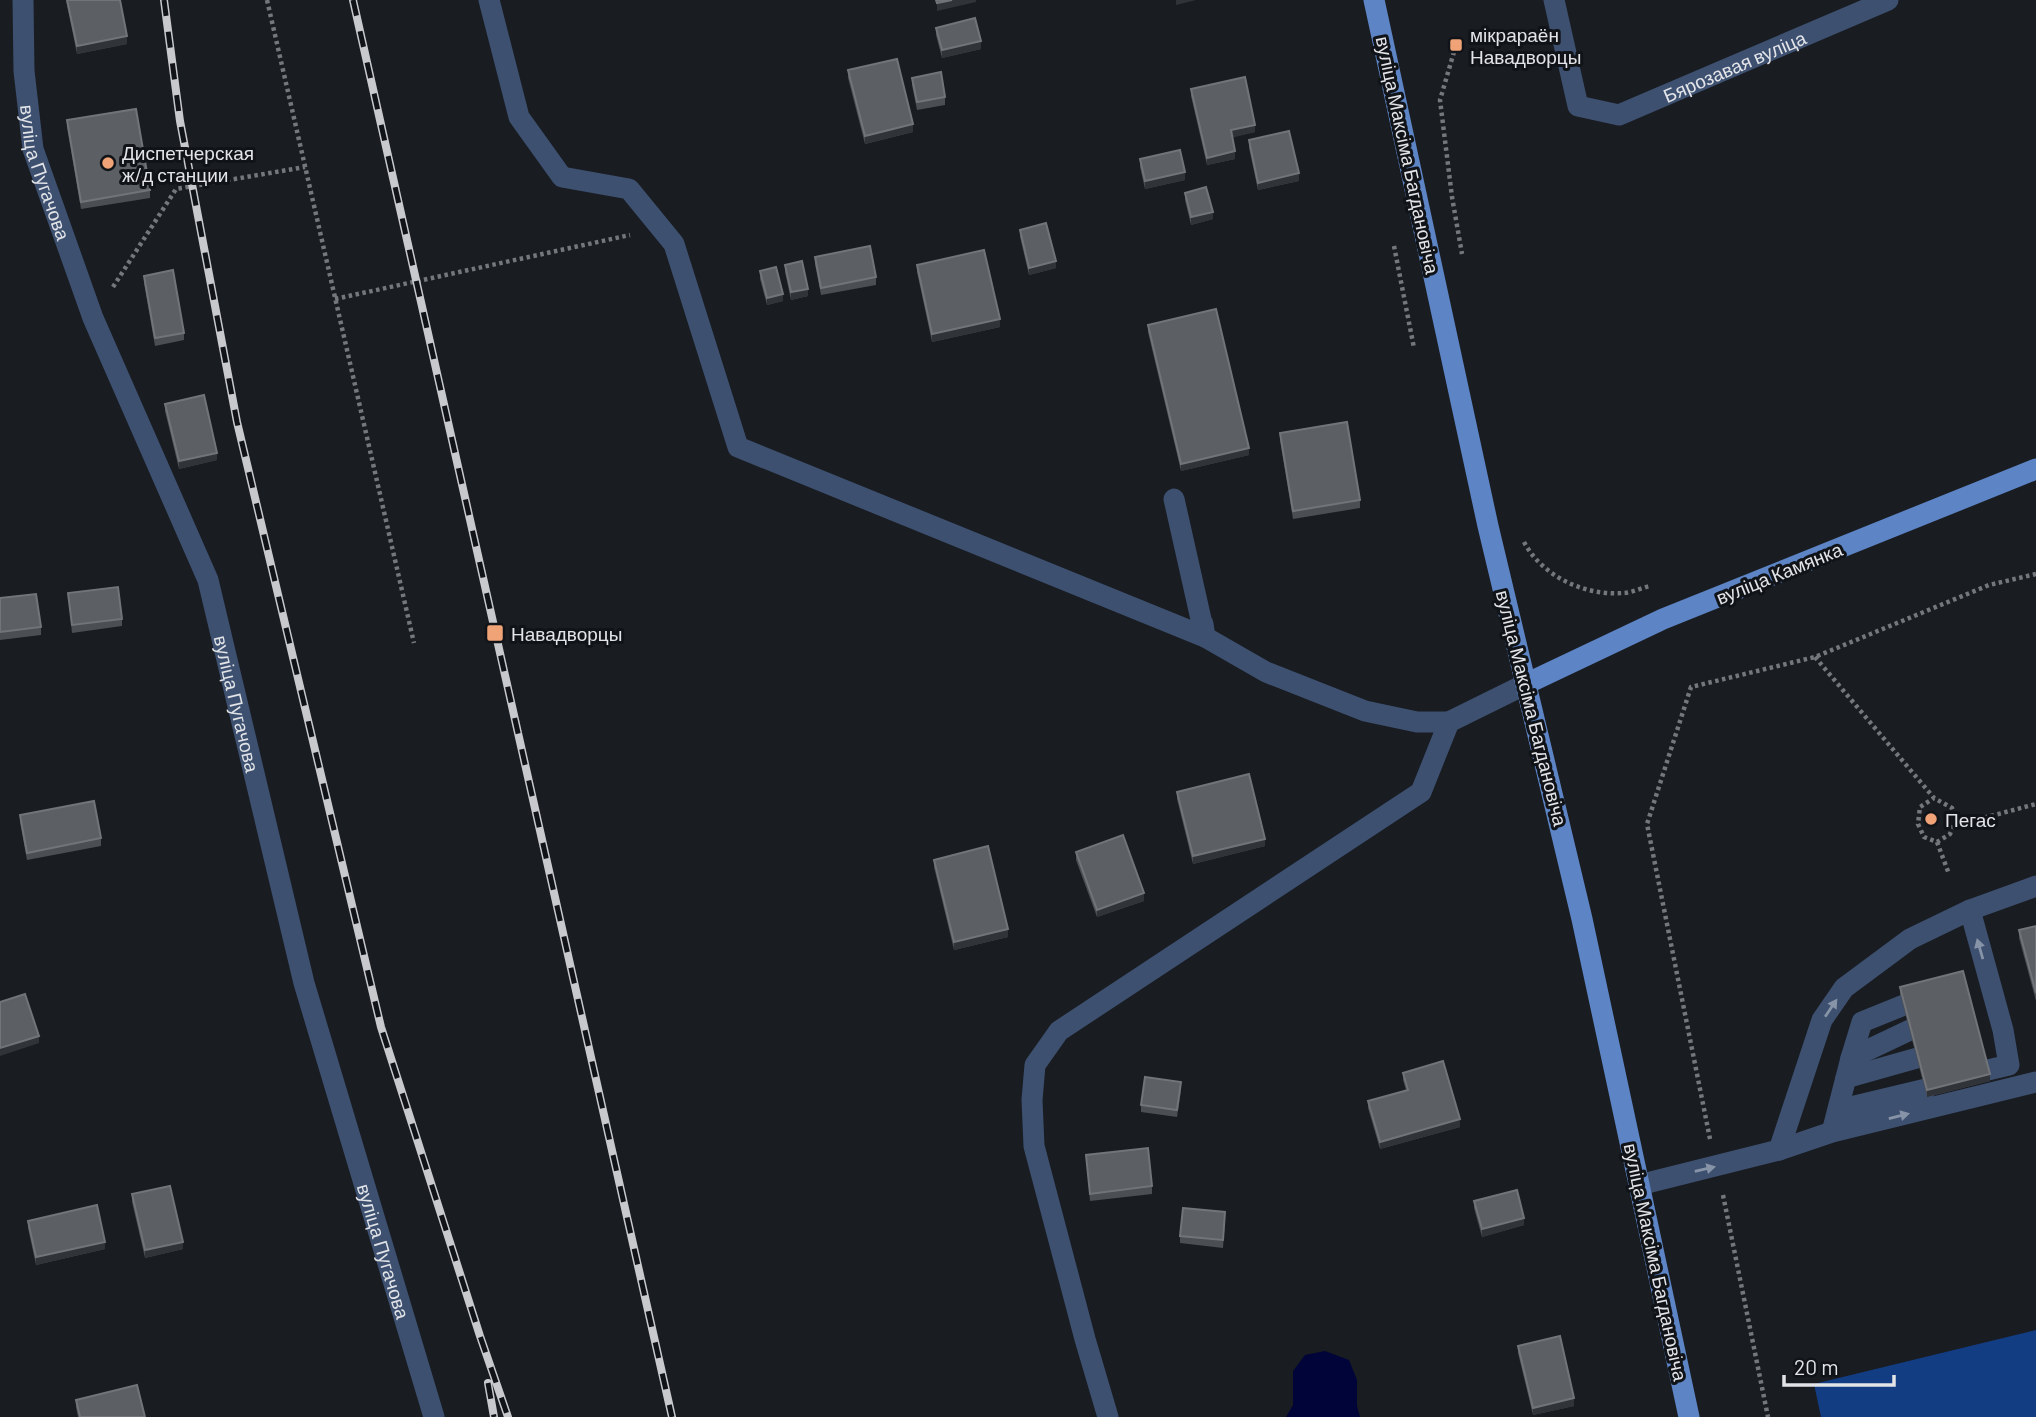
<svg xmlns="http://www.w3.org/2000/svg" width="2036" height="1417" viewBox="0 0 2036 1417" font-family="Barlow,sans-serif">
  <rect width="100%" height="100%" fill="#191c21"/>
  <path fill="#133d83" d="M2036,1330V1417H1821L1814,1384Z"/>
  <path fill="#000438" d="M1325,1351L1349,1360L1357,1380V1406L1360,1417H1286L1293,1405V1371L1305,1355Z"/>
  <g fill="none" stroke-linecap="round" stroke-linejoin="round">
    <path stroke="#74777b" stroke-width="4.5" stroke-dasharray="3.5 3.5" stroke-linecap="butt" d="M267,0L414,643
      M1456,45L1440,100L1452,197L1462,254
      M1394,246L1414,348
      M113,287L176,189L305,167
      M335,299L630,235
      M1524,542C1542,576 1584,596 1623,593C1631,593 1641,588 1650,586
      M1815,657L1934,798L1952,808L1956,820L1950,834L1937,842L1924,837L1918,824L1920,807L1934,798
      M1956,820L1987,817L2036,804
      M1937,842L1949,874
      M1710,1139L1647,824L1691,687L1815,657L1989,585L2036,574
      M1723,1195L1768,1417"/>
    <g stroke="#3d5070" stroke-width="21">
      <path id="s1" d="M23,0L24,71L33,149L93,318L208,580L304,983L434,1417"/>
      <path d="M489,0L519,117L562,177L629,189L674,244L738,447L1205,637L1174,499"/>
      <path id="s2" d="M1554,0L1578,106L1619,115L1888,0"/>
      <path d="M1203,624L1205,637L1266,672L1365,711L1417,722H1449"/>
      <path d="M1851,1058L1862,1022L1904,1005"/>
      <path d="M1988,1070L2009,1065L2003,1030L1970,910L2036,886"/>
      <path d="M1846,1078L1917,1058"/>
      <path d="M1838,1110L1926,1089"/>
      <path d="M1832,1132L1851,1058L1910,1030"/>
      <path d="M1779,1150L1832,1132L2036,1082"/>
      <path d="M1639,1185L1779,1150L1822,1020L1844,988L1910,939L1970,910"/>
      <path d="M1108,1417L1085,1339L1034,1146L1032,1100L1035,1065L1059,1031L1421,792L1449,722L1526,684"/>
    </g>
    <path stroke="#5d84c5" stroke-width="21" d="M1374,0L1488,526L1582,919L1689,1417
      M1526,684L1663,619L2036,469"/>
    <defs>
      <path id="rail" d="M164,0L180,121L237,422L381,1027L480,1336L508,1417
        M353,0L672,1417
        M488,1383L494,1417"/>
    </defs>
    <use href="#rail" stroke="#c7c9cd" stroke-width="8"/>
    <use href="#rail" stroke="#101318" stroke-width="5" stroke-dasharray="16" stroke-linecap="butt"/>
  </g>
  <path fill="#4b4f54" d="M66,0H120L127,44L77,54Z
    M936,28L981,49L942,58L936,35Z
    M848,70L913,132L865,144L848,78Z
    M912,78L945,97V105L917,110L912,85Z
    M1191,89L1255,132L1232,137L1235,159L1207,165L1191,96Z
    M67,120L150,190V198L81,209L67,127Z
    M1249,140L1299,181L1258,190L1249,148Z
    M1140,159L1185,180L1145,189L1140,167Z
    M1185,193L1213,219L1191,225L1185,200Z
    M1020,230L1056,268L1029,275L1020,237Z
    M815,257L876,277V285L821,295L815,264Z
    M785,265L808,296L791,300L785,272Z
    M917,265L1000,327L932,342L917,272Z
    M760,271L783,301L767,305L760,279Z
    M144,276L184,333V340L155,346L144,283Z
    M1148,325L1249,455L1181,471L1148,332Z
    M165,404L217,460L179,469L165,411Z
    M1280,433L1360,500V508L1293,519L1280,440Z
    M68,593L122,619V626L72,633Z
    M0,598L41,627V635L0,640Z
    M1177,792L1265,846L1193,864L1177,799Z
    M20,815L101,838V846L27,860L20,822Z
    M1076,852L1144,901L1097,917L1076,860Z
    M934,860L1008,937L954,950L934,867Z
    M2036,926V1001L2019,938V930Z
    M1900,987L1990,1081L1927,1097L1900,994Z
    M1403,1073L1460,1127L1380,1149L1368,1108V1101L1406,1090L1403,1080Z
    M1181,1090L1177,1117L1141,1112V1105Z
    M1086,1155L1152,1186V1194L1090,1201Z
    M132,1194L183,1249L145,1258L132,1202Z
    M1474,1201L1524,1225L1482,1237L1474,1208Z
    M1225,1219L1223,1248L1180,1243V1236Z
    M28,1221L105,1249L36,1265L28,1228Z
    M1518,1346L1574,1406L1533,1415L1518,1353Z
    M76,1400L145,1417H78L76,1407Z"/>
  <path fill="#303439" d="M952,0H976V2L937,11V3Z
    M1176,0H1196L1176,5Z
    M127,36V44L77,54V46Z
    M981,41V49L942,58V50Z
    M913,124V132L865,144V136Z
    M1255,125V132L1231,138V130Z
    M1235,151V159L1207,165V158Z
    M1185,172V180L1145,189V181Z
    M1299,173V181L1258,190V183Z
    M1213,212V219L1191,225V217Z
    M1056,261V268L1029,275V268Z
    M808,289V296L791,300V292Z
    M783,294V301L767,305V298Z
    M1000,319V327L932,342V334Z
    M1249,448V455L1181,471V464Z
    M217,453V460L179,469V461Z
    M1265,839V846L1193,864V856Z
    M1144,893V901L1097,917V910Z
    M1008,929V937L954,950V942Z
    M39,1036V1043L0,1056V1048Z
    M1990,1074V1081L1927,1097V1090Z
    M1181,1082V1090L1177,1117V1110Z
    M1460,1119V1127L1380,1149V1142Z
    M1524,1218V1225L1482,1237V1229Z
    M105,1242V1249L36,1265V1257Z
    M183,1242V1249L145,1258V1250Z
    M1574,1398V1406L1533,1415V1408Z"/>
  <path fill="#5c5f64" stroke="#717479" stroke-width="2" d="M67,0H120L127,36L77,46Z
    M936,0H952L937,3Z
    M975,18L981,41L942,50L936,28Z
    M897,59L913,124L865,136L848,70Z
    M941,72L945,97L917,102L912,78Z
    M1245,77L1255,125L1231,130L1235,151L1207,158L1191,89Z
    M136,109L150,190L81,202L67,120Z
    M1289,131L1299,173L1258,183L1249,140Z
    M1180,150L1185,172L1145,181L1140,159Z
    M1206,187L1213,212L1191,217L1185,193Z
    M1046,223L1056,261L1029,268L1020,230Z
    M870,246L876,277L821,288L815,257Z
    M984,250L1000,319L932,334L917,265Z
    M802,261L808,289L791,292L785,265Z
    M776,267L783,294L767,298L760,271Z
    M173,270L184,333L155,338L144,276Z
    M1216,309L1249,448L1181,464L1148,325Z
    M204,395L217,453L179,461L165,404Z
    M1347,422L1360,500L1293,511L1280,433Z
    M118,587L122,619L72,625L68,593Z
    M36,594L41,627L0,632V598Z
    M1249,774L1265,839L1193,856L1177,792Z
    M94,801L101,838L27,853L20,815Z
    M1123,835L1144,893L1097,910L1076,852Z
    M988,846L1008,929L954,942L934,860Z
    M2036,926V993L2019,930Z
    M1963,971L1990,1074L1927,1090L1900,987Z
    M25,994L39,1036L0,1048V1002Z
    M1443,1061L1460,1119L1380,1142L1368,1101L1408,1090L1403,1073Z
    M1145,1077L1181,1082L1177,1110L1141,1105Z
    M1148,1148L1152,1186L1090,1194L1086,1155Z
    M170,1186L183,1242L145,1250L132,1194Z
    M1517,1190L1524,1218L1482,1229L1474,1201Z
    M97,1205L105,1242L36,1257L28,1221Z
    M1183,1208L1225,1212L1223,1240L1180,1236Z
    M1560,1336L1574,1398L1533,1408L1518,1346Z
    M137,1385L145,1417H80L76,1400Z"/>
  <defs><path id="oneway-solid" d="M-6-.8H1V-3.2L6.5 0L1 3.2V.8H-6Z" transform="scale(1.75)"/></defs>
  <g fill="#8793a6">
    <use href="#oneway-solid" transform="translate(1980 949) rotate(-106)"/>
    <use href="#oneway-solid" transform="translate(1831 1008) rotate(-56)"/>
    <use href="#oneway-solid" transform="translate(1899 1116) rotate(-14)"/>
    <use href="#oneway-solid" transform="translate(1705 1169) rotate(-13)"/>
  </g>
  <g fill="#efa377" stroke="#101318" stroke-width="2.5">
    <rect x="1449" y="38" width="14" height="14" rx="3.5"/>
    <circle cx="108" cy="163" r="7"/>
    <rect x="486" y="624" width="18" height="18" rx="3.5"/>
    <circle cx="1931" cy="819" r="7"/>
  </g>
  <g text-anchor="middle" dominant-baseline="central" stroke-width="6" stroke-linejoin="round" paint-order="stroke">
    <g font-size="19" fill="#e2e4e8" stroke="#101318" text-anchor="start">
      <text x="1470" y="34">мікрараён<tspan x="1470" dy="22">Навадворцы</tspan></text>
      <text x="122" y="152">Диспетчерская<tspan x="122" dy="22">ж/д станции</tspan></text>
      <text x="511" y="633">Навадворцы</text>
      <text x="1945" y="819">Пегас</text>
    </g>
    <g font-size="19" fill="#e2e4e8" stroke="#101318">
      <text stroke="none"><textPath href="#s2" startOffset="276">Бярозавая вуліца</textPath></text>
      <text transform="translate(1408 155) rotate(78)">вуліца Максіма Багдановіча</text>
      <text stroke="none"><textPath href="#s1" startOffset="175">вуліца Пугачова</textPath></text>
      <text transform="translate(1779 573) rotate(-22)">вуліца Камянка</text>
      <text stroke="none"><textPath href="#s1" startOffset="742">вуліца Пугачова</textPath></text>
      <text transform="translate(1532 708) rotate(76)">вуліца Максіма Багдановіча</text>
      <text stroke="none"><textPath href="#s1" startOffset="1309">вуліца Пугачова</textPath></text>
      <text transform="translate(1656 1262) rotate(78)">вуліца Максіма Багдановіча</text>
    </g>
  </g>
  <path d="M1784 1375v10h110v-10" fill="none" stroke="#e2e4e8" stroke-width="3.5"/>
  <text x="1794" y="1375" font-size="21" fill="#e2e4e8" stroke="#101318" stroke-width="5" paint-order="stroke">20 m</text>
</svg>
